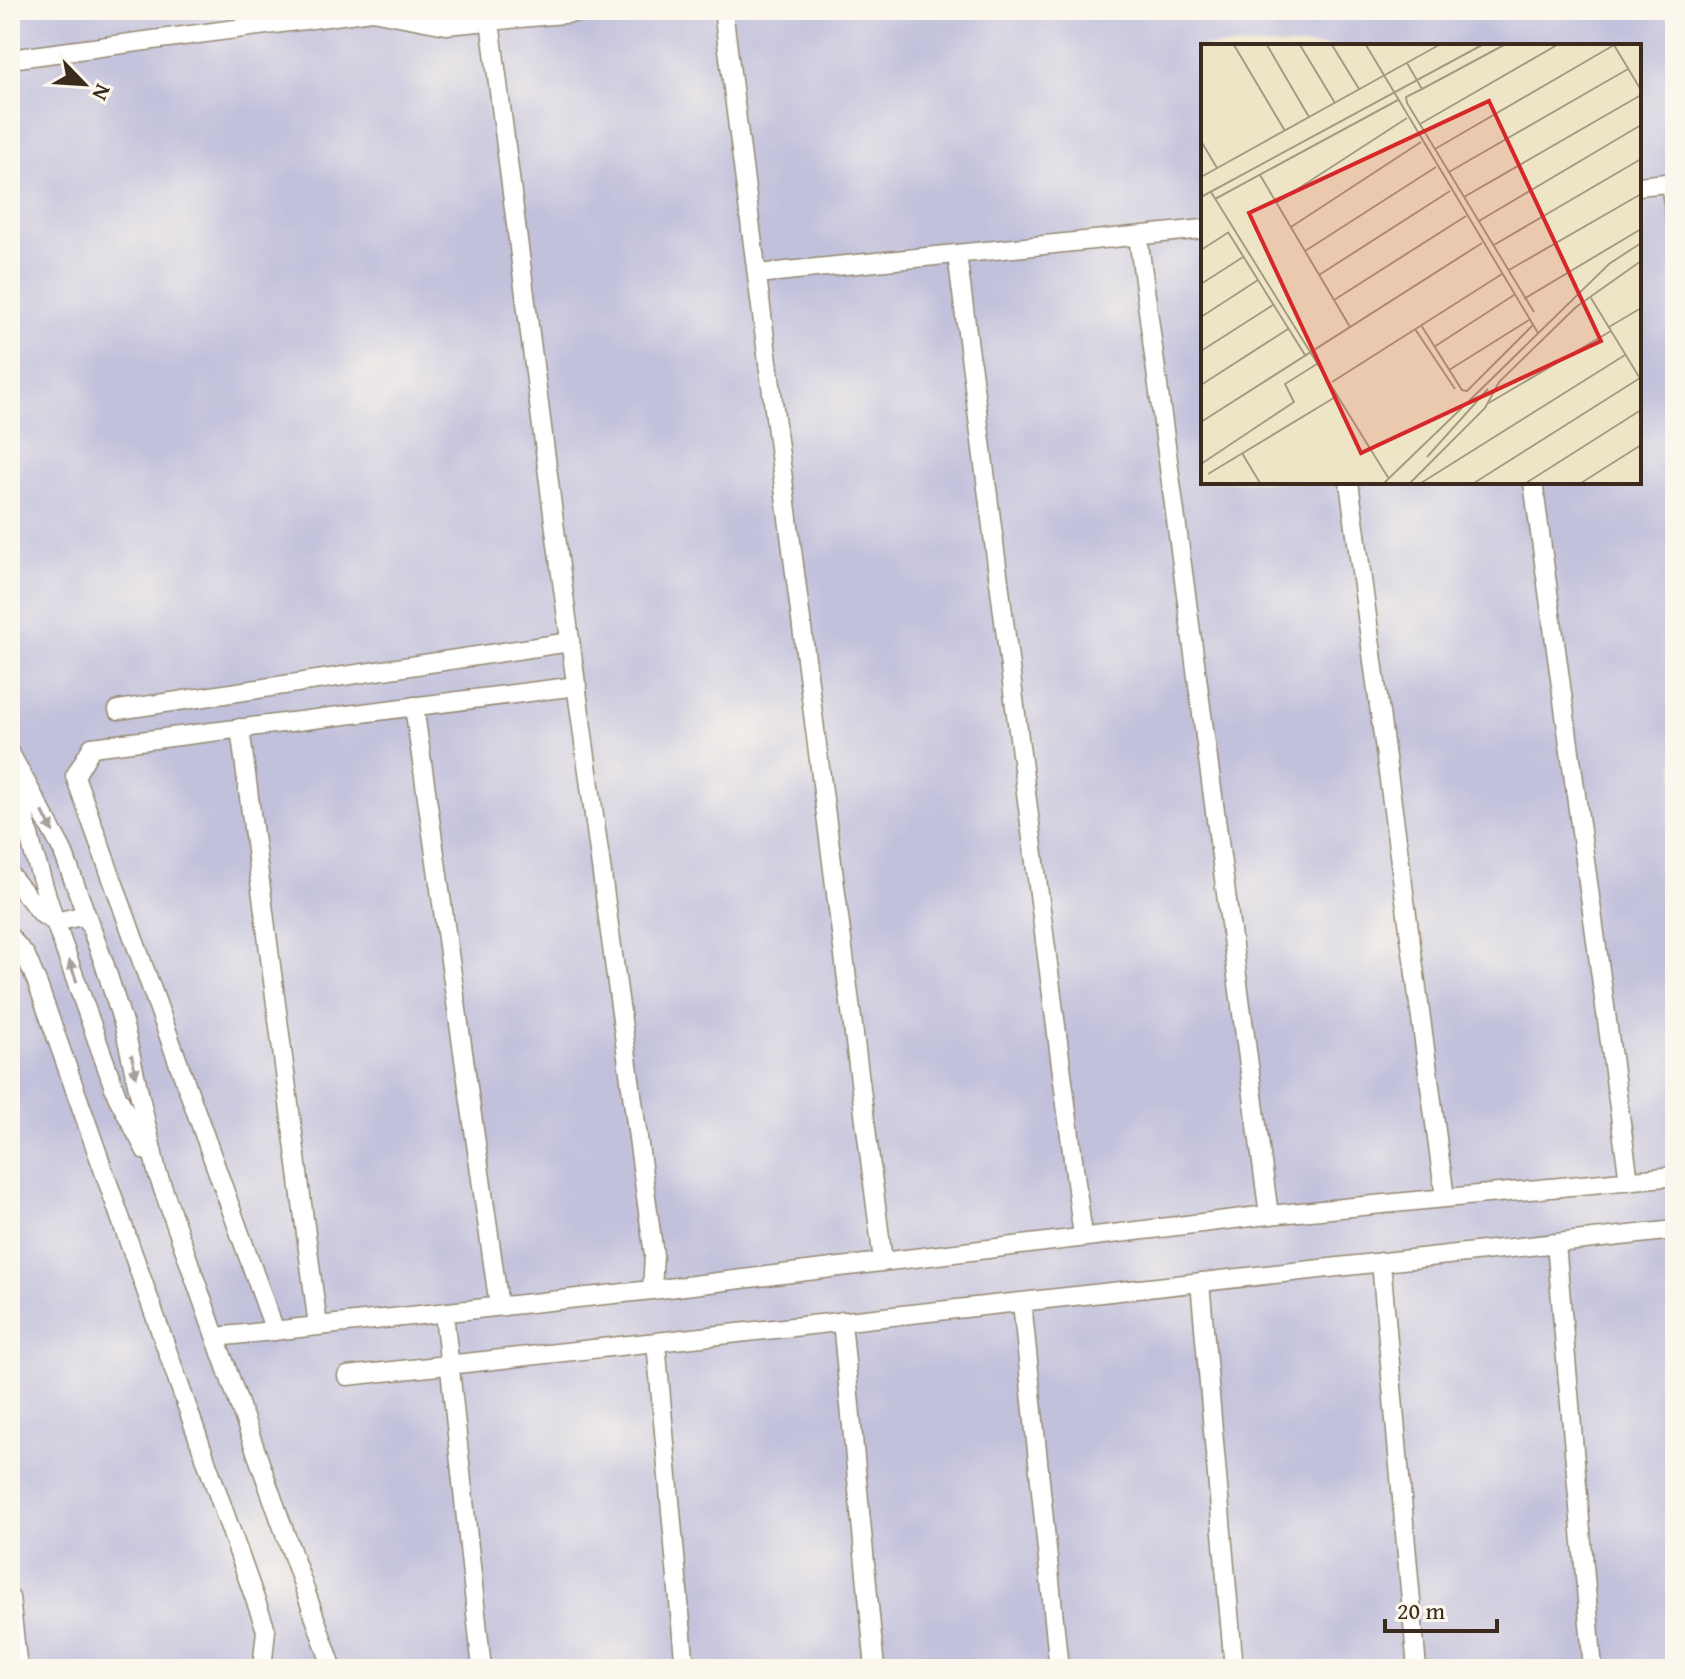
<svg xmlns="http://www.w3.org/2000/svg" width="1685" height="1679" viewBox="0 0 1685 1679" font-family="'Gentium Book Plus',serif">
  <rect width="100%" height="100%" fill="#fbf7ec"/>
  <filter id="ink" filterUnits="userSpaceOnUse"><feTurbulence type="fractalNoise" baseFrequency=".0125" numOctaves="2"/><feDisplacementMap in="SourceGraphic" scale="16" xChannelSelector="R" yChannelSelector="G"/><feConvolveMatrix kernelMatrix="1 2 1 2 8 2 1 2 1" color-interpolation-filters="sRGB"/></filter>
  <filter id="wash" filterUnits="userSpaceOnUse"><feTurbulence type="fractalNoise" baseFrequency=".006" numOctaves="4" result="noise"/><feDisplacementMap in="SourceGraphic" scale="32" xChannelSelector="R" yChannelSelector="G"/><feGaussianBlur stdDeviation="1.8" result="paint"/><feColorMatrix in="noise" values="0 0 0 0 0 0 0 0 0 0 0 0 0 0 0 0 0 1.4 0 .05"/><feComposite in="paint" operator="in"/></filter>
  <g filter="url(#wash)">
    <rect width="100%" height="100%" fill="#eee5c7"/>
    <path fill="#c2c1dc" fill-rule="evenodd" d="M10,10H1675V1669H10ZM1203,46H1639V482H1203Z"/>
  </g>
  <g filter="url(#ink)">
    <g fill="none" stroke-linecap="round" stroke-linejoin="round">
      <defs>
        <path id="lane" d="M723,10L883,1261
          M490,21L556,537L654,1255L652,1290
          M10,59L372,11L446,25L607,10
          M1670,183L1675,217
          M1639,186L1675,182
          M1138,236L1269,1215
          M957,254L1083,1237
          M757,274L1203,229
          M1349,482L1445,1198
          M1533,482L1629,1181
          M414,706L499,1306
          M118,710L570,642
          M240,728L318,1326
          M10,753L62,849L104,963L124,1026L157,1172L333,1669
          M14,773L33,851L55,922L117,1096L146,1151
          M10,875L42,914L55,922L86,915
          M10,937L26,956L38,985L266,1630L262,1669
          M1556,1243L1593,1669
          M1381,1262L1417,1669
          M1200,1282L1234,1669
          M1022,1302L1059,1669
          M444,1313L482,1669
          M842,1321L875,1669
          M275,1331L75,776L92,747L577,686
          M216,1337L652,1290L1259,1216L1675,1176
          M656,1342L685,1669
          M347,1376L1675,1230
          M10,1598L18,1669"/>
      </defs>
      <use href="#lane" stroke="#948872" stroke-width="21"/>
      <use href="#lane" stroke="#fff" stroke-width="18"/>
    </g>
    <defs><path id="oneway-solid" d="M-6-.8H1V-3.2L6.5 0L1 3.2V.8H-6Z" transform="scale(2)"/></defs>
    <g fill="#a79f9a">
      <use href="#oneway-solid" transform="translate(48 822) rotate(63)"/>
      <use href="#oneway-solid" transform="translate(73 971) rotate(-109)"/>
      <use href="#oneway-solid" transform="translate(134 1066) rotate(77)"/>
    </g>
  </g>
  <g transform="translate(1201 44)">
    <rect width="440" height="440" fill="#eee5c7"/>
    <path fill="none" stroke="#a69a83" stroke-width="2" d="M33,1L84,87M66,1L108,73M99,1L134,59M131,1L158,45M165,1L337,289M413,1L440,46M206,19L221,45L205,53L206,59L333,268M221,45L303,1M219,80L356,1M0,97L16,124M234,105L413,1M248,128L427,25M59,131L149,283M0,133L238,1M10,148L188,435M0,153L281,1M263,153L440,51M14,155L197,56M75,159L206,74M278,177L440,81M90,183L220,98M27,188L104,311M293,201L440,115M0,206L28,188M104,207L235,123M308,226L440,150M118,231L249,147M0,240L42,213M390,254L440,336M323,255L440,185M133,256L265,172M0,273L57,236M220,281L261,346L266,347L332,281M408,283L440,264M214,285L254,345M233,303L313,251M0,307L72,261M317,309L267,358L408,220L440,199M248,326L328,276M131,338L301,230M0,341L87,285M286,360L410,287M0,378L281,199M41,409L59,439M226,413L287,345M0,420L93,358L84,340L119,318M7,430L136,352M183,439L267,358M209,439L284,364L298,338L375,263L440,217M220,439L424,311M273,439L439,334M325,439L440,366M380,439L440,401"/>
    <path fill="#d62828" fill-opacity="0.15" stroke="#d62828" stroke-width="4" d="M288,57L400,297L160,409L48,169Z"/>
    <rect width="440" height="440" fill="none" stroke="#3b2a1e" stroke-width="4"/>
  </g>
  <rect width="1685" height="1679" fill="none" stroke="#fbf7ec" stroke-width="40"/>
  <g transform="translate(84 84) rotate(115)" stroke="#fbf7ec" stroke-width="6" paint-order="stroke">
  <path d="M0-6L14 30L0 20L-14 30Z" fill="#3b2a1e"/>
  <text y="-12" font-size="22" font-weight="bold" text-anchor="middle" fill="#3b2a1e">N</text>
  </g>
  <path d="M1385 1619v12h112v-12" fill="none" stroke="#3b2a1e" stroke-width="4"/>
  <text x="1397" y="1619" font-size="24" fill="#3b2a1e" stroke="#fbf7ec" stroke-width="6" paint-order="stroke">20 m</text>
</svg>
